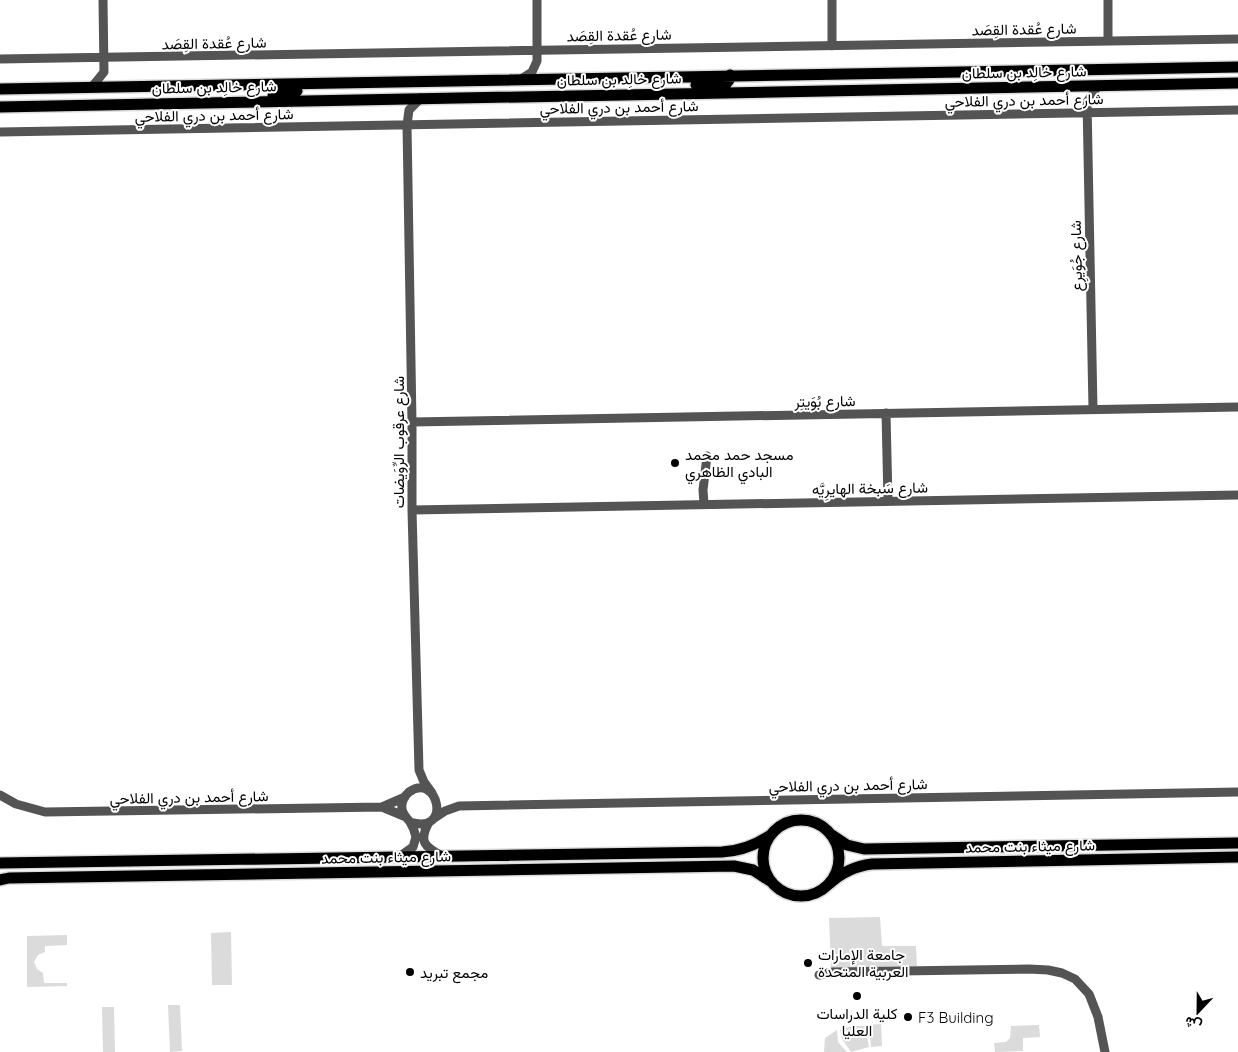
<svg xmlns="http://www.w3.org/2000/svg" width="1238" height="1052" viewBox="0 0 1238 1052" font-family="Quicksand,Vazirmatn,sans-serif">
  <rect width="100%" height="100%" fill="#fff"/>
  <path fill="#dbdbdb" d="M880,917L882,946H916L917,966L831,968L829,918Z
    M231,932L232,985H212L211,933Z
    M67,935V945L45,946V952L38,955L34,962L37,969L43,973L44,983H67V986L27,987V936Z
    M168,1005H180L182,1051L170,1052Z
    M102,1007H114L115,1052H103Z
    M881,1024L882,1046L871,1047L869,1025Z
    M1039,1025L1040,1037L1023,1038V1051L995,1052L994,1043L1006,1042L1010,1038L1011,1026Z
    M855,1026H865L869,1047L851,1052L842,1039L840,1029Z
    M837,1030L838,1042L847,1052H824L825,1038Z"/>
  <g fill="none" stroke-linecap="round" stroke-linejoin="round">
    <defs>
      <path id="major" d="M696,85L726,84L729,80L730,75
        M0,89L1238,67
        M274,101L273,96L276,93L297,91
        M0,107L1238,83
        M763 858a38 38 0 1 1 76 0a38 38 0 1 1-76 0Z
        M832,835L847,845L864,849L1238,843
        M0,863L722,852C740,851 754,846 769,836
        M0,880L9,878L734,866L753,870L770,881
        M829,884C842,872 855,866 872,864L1238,857"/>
    </defs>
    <use href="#major" stroke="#dbdbdb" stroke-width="14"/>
    <path stroke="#545454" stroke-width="9" d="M1108,41V0
      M832,46V0
      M0,59L1238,39
      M521,79L532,72L537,61V0
      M91,88L104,72L103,0
      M421,98L409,110L407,125L412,422V510L419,770L424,782L432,793
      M0,132L1238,110
      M1093,409L1087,102L1098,86
      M886,413L888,501
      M412,422L1238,407
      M704,504L703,490L707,456
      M412,510L1238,495
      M0,795L16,804L45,812L382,807L406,817
      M382,807L405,797
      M433,819L445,811L459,806L1238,792
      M429,822C418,842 425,847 442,856
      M399,857L413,847L416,837C415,832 413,827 410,822C407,818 403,815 402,809C401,803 404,796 409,792C438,771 453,836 410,822
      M819,975L833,972L1029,969L1048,970L1062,973L1075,979L1089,994L1098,1017L1105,1052"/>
    <use href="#major" stroke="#000" stroke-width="11"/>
  </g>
  <g fill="#000" stroke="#fff" stroke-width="2">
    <circle cx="675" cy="463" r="5"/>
    <circle cx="808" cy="963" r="5"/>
    <circle cx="410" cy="972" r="5"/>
    <circle cx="857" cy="996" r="5"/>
    <circle cx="908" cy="1017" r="5"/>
  </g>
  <g text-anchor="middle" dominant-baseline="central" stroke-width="4" stroke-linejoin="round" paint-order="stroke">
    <g font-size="15" fill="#000" stroke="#fff">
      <text transform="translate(1024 29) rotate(-1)">شارع عُقدة القِصَد</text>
      <text transform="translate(619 35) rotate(-1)">شارع عُقدة القِصَد</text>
      <text transform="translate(214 43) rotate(-1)">شارع عُقدة القِصَد</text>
      <text transform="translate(1024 72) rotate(-1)">شارع خالِد بن سلطان</text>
      <text transform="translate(619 79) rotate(-1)">شارع خالِد بن سلطان</text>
      <text transform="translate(214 87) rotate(-1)">شارع خالِد بن سلطان</text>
      <text transform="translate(1024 100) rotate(-1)">شارع أحمد بن دري الفلاحي</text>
      <text transform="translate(619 107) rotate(-1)">شارع أحمد بن دري الفلاحي</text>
      <text transform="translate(214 115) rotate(-1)">شارع أحمد بن دري الفلاحي</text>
      <text transform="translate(1076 256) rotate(-91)">شارع جُوَيرِع</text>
      <text transform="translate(825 401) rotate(-1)">شارع بُوَيتِر</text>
      <text transform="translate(398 442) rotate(-90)">شارع عرقوب الرِّوَيضات</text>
      <text transform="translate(870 488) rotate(-1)">شارع سَبخة الهايرِيَّه</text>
      <text transform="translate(848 785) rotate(-1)">شارع أحمد بن دري الفلاحي</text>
      <text transform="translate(189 797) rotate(-1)">شارع أحمد بن دري الفلاحي</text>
      <text transform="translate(1030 846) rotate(-1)">شارع ميثاء بنت محمد</text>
      <text transform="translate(386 857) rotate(-1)">شارع ميثاء بنت محمد</text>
    </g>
    <g font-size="15" fill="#000" stroke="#fff" text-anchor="start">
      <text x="685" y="454">مسجد حمد محمد<tspan x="685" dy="17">البادي الظاهري</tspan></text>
      <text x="818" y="954">جامعة الإمارات<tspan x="818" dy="17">العربية المتحدة</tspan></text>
      <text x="420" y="972">مجمع تبريد</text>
      <text x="857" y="1013" text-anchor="middle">كلية الدراسات<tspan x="857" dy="17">العليا</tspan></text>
      <text x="918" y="1017">F3 Building</text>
    </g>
  </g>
  <g transform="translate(1198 1012) rotate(202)" stroke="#ffffff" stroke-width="4" paint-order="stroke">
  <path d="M0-4L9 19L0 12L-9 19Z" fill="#000000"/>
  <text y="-8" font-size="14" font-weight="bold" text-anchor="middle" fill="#000000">ش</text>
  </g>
</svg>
